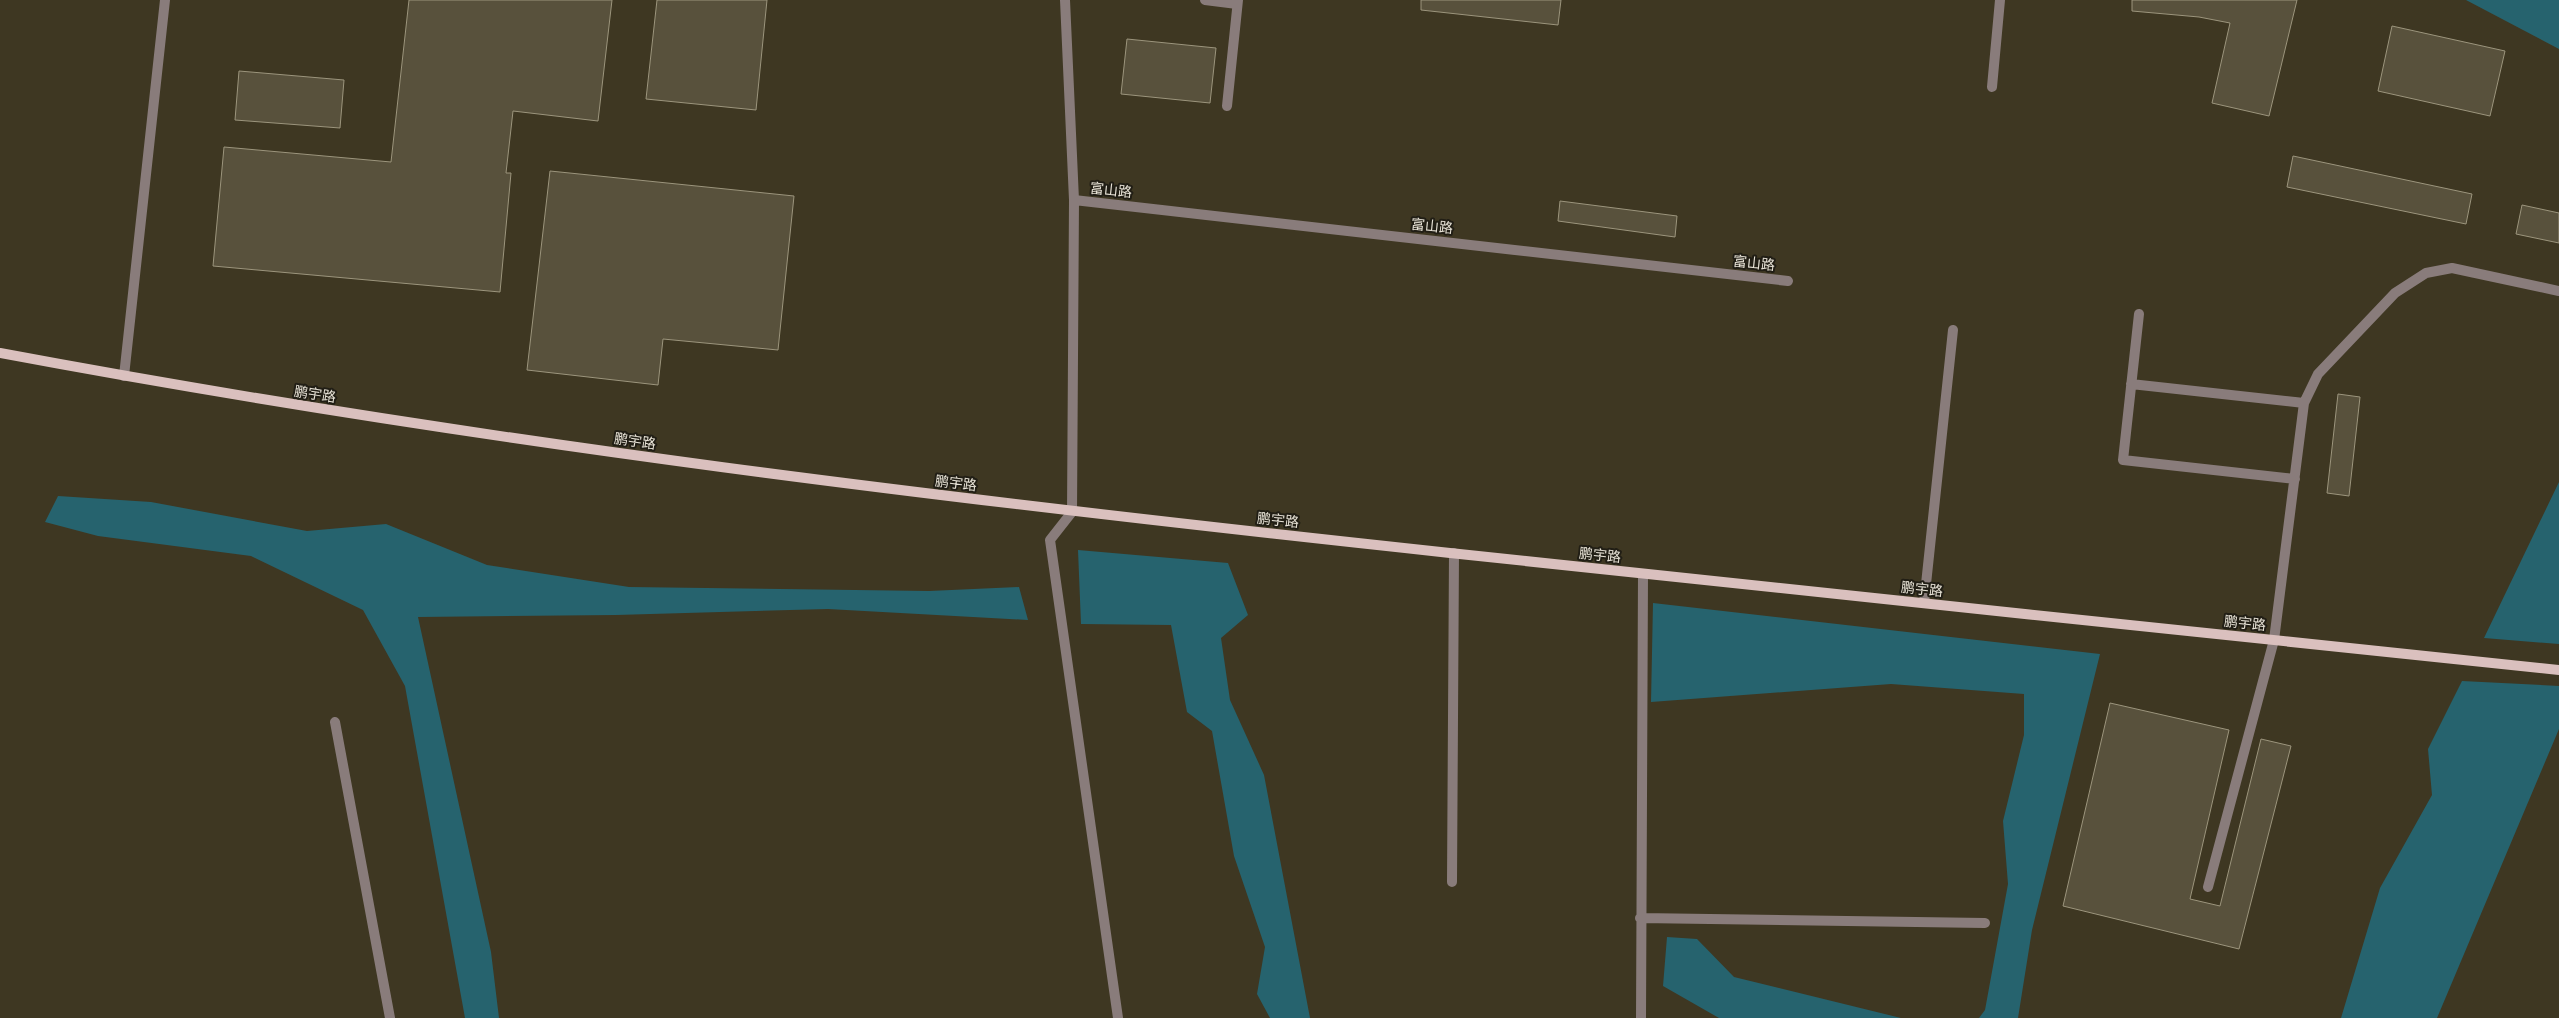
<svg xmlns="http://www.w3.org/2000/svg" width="2559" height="1018" viewBox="0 0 2559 1018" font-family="'Roboto Condensed','Noto Sans SC',sans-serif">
  <rect width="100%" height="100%" fill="#3e3722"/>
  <path fill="#26636e" d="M2466,0H2559V49Z
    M2559,482V644L2484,638Z
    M58,496L151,502L307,531L386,524L487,565L629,587L929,591L1019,587L1028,620L828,609L616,615L418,617L491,952L499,1018H465L405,686L363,610L251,556L98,536L45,522Z
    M1078,550L1228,563L1248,615L1221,638L1230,700L1264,775L1310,1018H1270L1257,994L1265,947L1234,856L1212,731L1187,712L1171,625L1081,624Z
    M1653,603L2100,654L2032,930L2018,1018H1979L1985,1010L2008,884L2003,821L2024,735V694L1891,684L1651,702Z
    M2462,681L2559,686V729L2437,1018H2341L2380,888L2432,795L2428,749Z
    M1667,937L1697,939L1734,977L1901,1018H1719L1663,986Z"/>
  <path fill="#58513c" stroke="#9c957d" d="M409,0H612L598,121L513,111L506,173H511L500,292L213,266L224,147L391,162Z
    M657,0H767L756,110L646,99Z
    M1421,0H1561L1558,25L1421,10Z
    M2132,0H2297L2269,116L2212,103L2230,23L2199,17L2132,11Z
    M2392,26L2505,51L2490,116L2378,91Z
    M1127,39L1216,48L1210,103L1121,94Z
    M239,71L344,80L340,128L235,120Z
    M2293,156L2472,194L2466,224L2287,187Z
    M550,171L794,196L778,350L663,339L658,385L527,370Z
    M1560,201L1677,216L1675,237L1558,221Z
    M2522,205L2559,213V243L2516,234Z
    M2338,394L2360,397L2349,496L2327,493Z
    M2110,703L2229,730L2190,899L2220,906L2261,739L2291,746L2239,949L2063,906Z"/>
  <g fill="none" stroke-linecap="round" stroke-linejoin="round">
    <path stroke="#897c7b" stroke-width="10" d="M1065,0L1074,200L1072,512L1050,540L1118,1018
      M1205,0L1237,4
      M1992,87L2000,0
      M1227,106L1238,0
      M1074,200L1788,281
      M2139,314L2123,460L2295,479
      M124,376L165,0
      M2131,384L2304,403
      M1924,603L1953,330
      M335,722L390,1018
      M1452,882L1454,553
      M2208,887L2274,640L2304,403L2318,374L2395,293L2426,273L2452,268L2559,291
      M1640,918L1985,923
      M1641,1018L1643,574"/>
    <path stroke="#dac0be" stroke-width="10" d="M0,353C480,443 965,501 1450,553C1820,593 2189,631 2559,670"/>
  </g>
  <g text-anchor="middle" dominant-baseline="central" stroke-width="4" stroke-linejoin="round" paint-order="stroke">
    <g font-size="14" fill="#e7e2d6" stroke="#211e15">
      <text transform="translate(1111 190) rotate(6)">富山路</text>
      <text transform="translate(1432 226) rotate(6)">富山路</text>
      <text transform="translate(1754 263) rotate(6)">富山路</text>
      <text transform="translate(315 394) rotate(9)">鹏宇路</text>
      <text transform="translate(635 441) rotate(8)">鹏宇路</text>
      <text transform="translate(956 483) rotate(7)">鹏宇路</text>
      <text transform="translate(1278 520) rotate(6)">鹏宇路</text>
      <text transform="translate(1600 555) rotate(6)">鹏宇路</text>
      <text transform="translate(1922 589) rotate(6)">鹏宇路</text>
      <text transform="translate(2245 623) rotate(6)">鹏宇路</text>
    </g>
  </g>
</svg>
